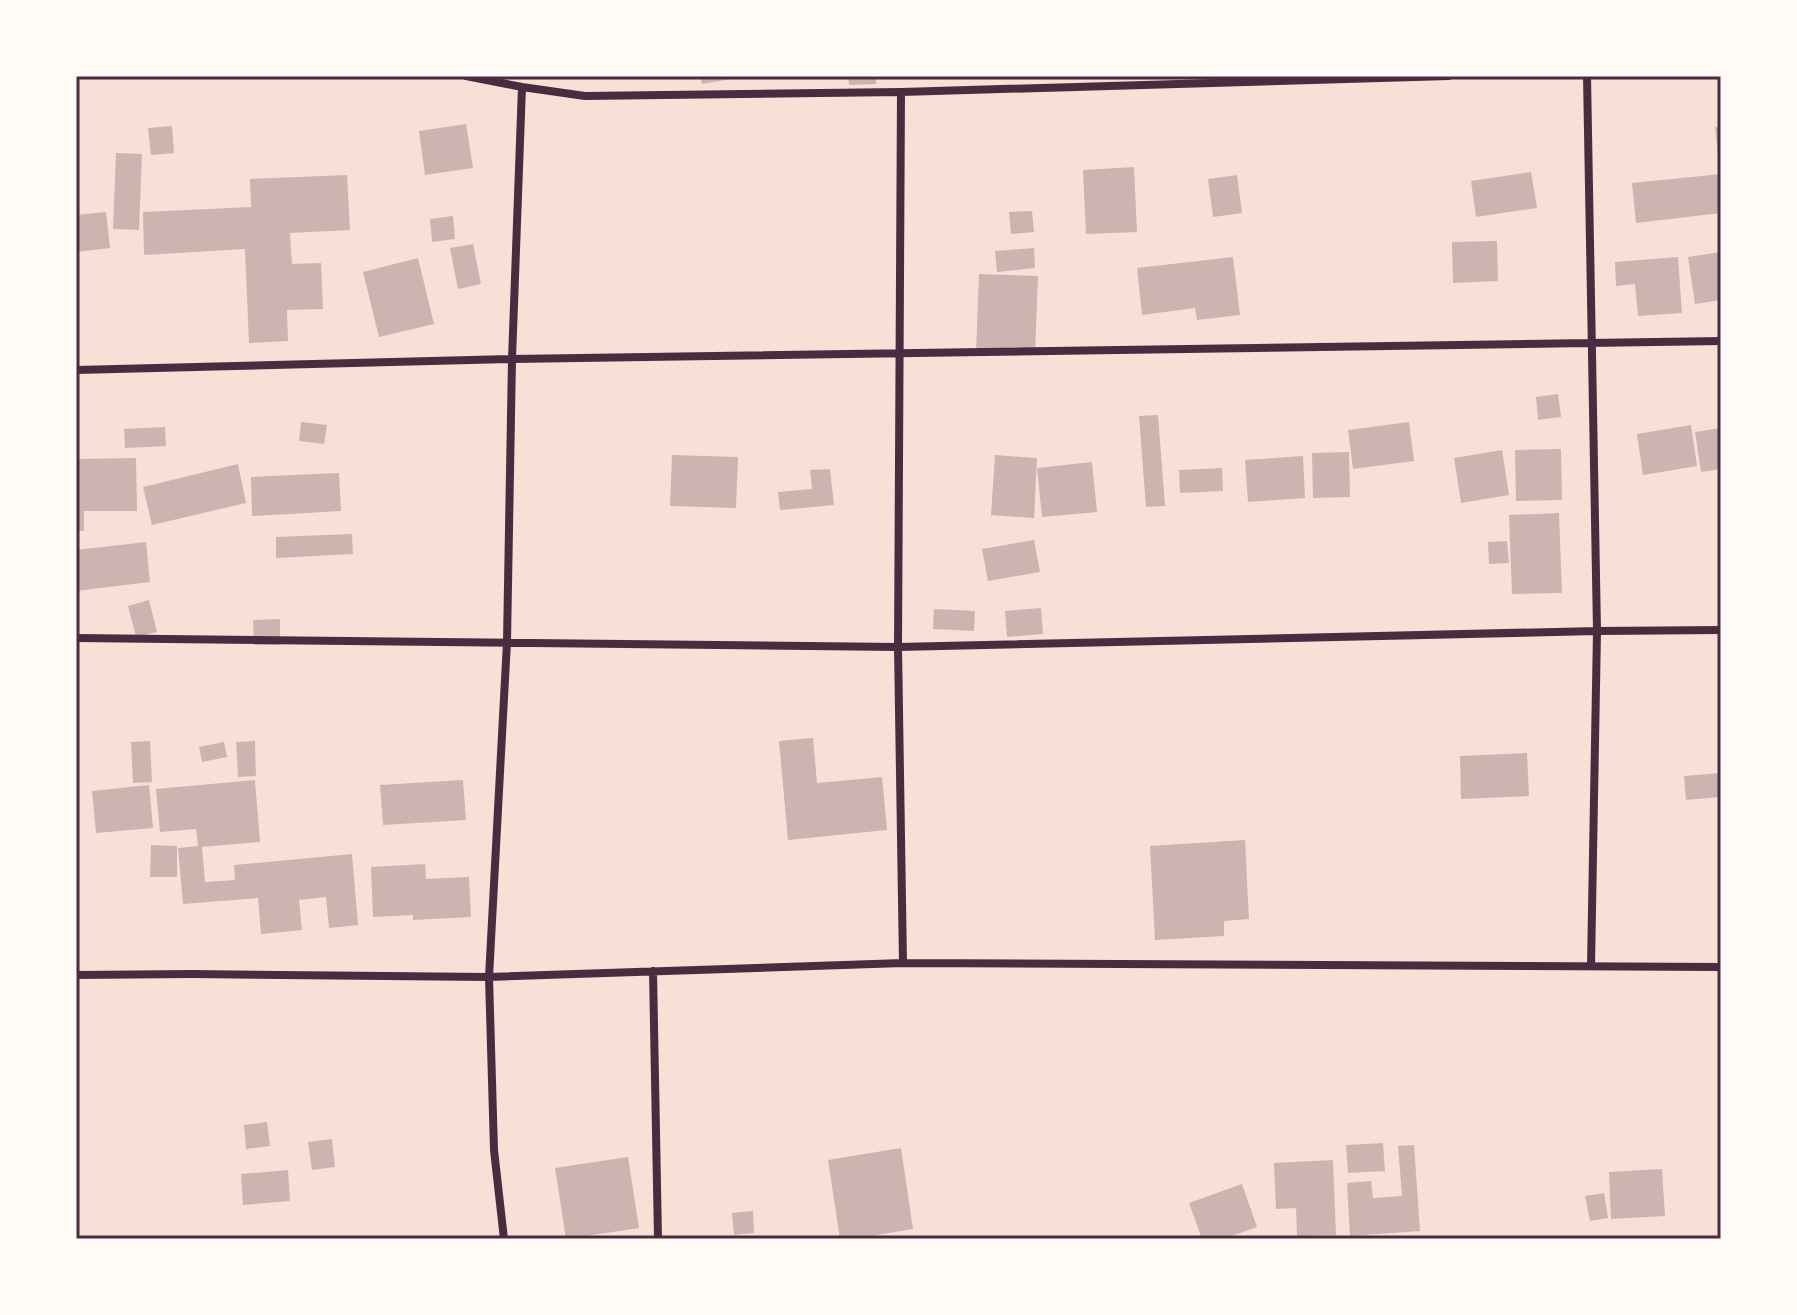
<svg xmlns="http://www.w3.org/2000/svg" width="1797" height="1315" viewBox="0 0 1797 1315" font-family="'Exo 2',sans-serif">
  <rect width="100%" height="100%" fill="#f7e1d7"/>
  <path fill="#ccb4b1" d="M700,76H737V78L702,84Z
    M848,76H876V84L849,85Z
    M466,124L473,168L425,175L419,131Z
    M172,126L174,153L151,155L148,128Z
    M1721,126V165H1719L1715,127Z
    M116,153L142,154L139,230L113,229Z
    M1134,167L1137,232L1086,234L1083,170Z
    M1531,172L1537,208L1476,217L1471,181Z
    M1721,174V213L1636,223L1632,183Z
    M347,175L350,230L290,233L292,264L321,263L323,309L287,310L288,341L249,343L245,249L144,255L143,212L251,207L250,179Z
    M1237,175L1242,213L1213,217L1208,179Z
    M1032,211L1034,232L1011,234L1009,212Z
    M106,212L110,248L76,252V215Z
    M453,216L455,239L432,242L430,219Z
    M1497,241L1498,281L1453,283L1452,242Z
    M473,244L481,284L458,289L450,248Z
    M1034,248L1035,268L997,272L995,251Z
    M1721,252V300L1695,304L1688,257Z
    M1233,257L1240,315L1197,320L1195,308L1142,315L1137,268Z
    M1678,257L1682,313L1638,316L1635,284L1616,286L1615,262Z
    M418,258L434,324L379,337L363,272Z
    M979,274L1038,276L1035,354L976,352Z
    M1558,394L1561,417L1538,420L1536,397Z
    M1158,415L1165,506L1146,507L1139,416Z
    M301,422L327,425L324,444L299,441Z
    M1409,422L1414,461L1353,469L1348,430Z
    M1691,425L1697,466L1643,475L1637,434Z
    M165,427L166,446L125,448L124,429Z
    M1721,428V469L1701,472L1695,432Z
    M1561,449L1562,500L1516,501L1515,450Z
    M1502,450L1509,495L1461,503L1454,458Z
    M1349,452L1350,497L1313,498L1312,453Z
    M672,455L738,457L736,508L670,506Z
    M995,455L1037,458L1034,518L991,515Z
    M1303,456L1305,498L1248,502L1245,460Z
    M136,458L137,511H84V531H76L78,459Z
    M1092,462L1097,512L1042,517L1037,468Z
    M238,464L246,503L152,525L143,487Z
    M1222,468L1223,491L1180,493L1179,470Z
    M830,469L834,505L780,510L778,492L812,489L810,470Z
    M339,473L341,511L252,516L251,477Z
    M1559,513L1562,593L1512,594L1509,515Z
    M352,534L353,554L276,558V537Z
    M1034,540L1040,572L988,581L982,549Z
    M1507,541L1509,563L1489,564L1488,542Z
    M146,542L150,582L76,591V550Z
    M149,600L157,632L136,637L128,606Z
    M1041,608L1043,634L1007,637L1005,611Z
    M934,609L975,611L974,631L933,629Z
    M280,619V645H254L253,620Z
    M813,738L817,783L882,777L887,830L788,840L779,741Z
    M150,741L152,782L133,783L131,742Z
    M255,741L256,776L238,777L236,742Z
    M224,742L227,757L202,762L199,747Z
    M1527,753L1529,796L1461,799L1460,756Z
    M1721,773V797L1686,800L1684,776Z
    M255,780L260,842L202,847L205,882L235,880L234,865L352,854L358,925L329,928L326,897L299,900L302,930L261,934L258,898L183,904L178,848L198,846L196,829L160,832L156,789Z
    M463,780L466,820L383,825L380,785Z
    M149,785L153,828L96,833L92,791Z
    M1245,840L1249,919L1224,921V936L1155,940L1150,846Z
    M151,845L177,846V877H150Z
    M425,864L426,879L469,877L471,917L413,920V915L373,917L371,867Z
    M267,1122L270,1146L246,1149L244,1125Z
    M332,1139L335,1167L312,1170L308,1142Z
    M1383,1143L1385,1171L1348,1173L1346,1145Z
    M1414,1145L1420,1231L1350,1236L1347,1183L1371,1181L1373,1198L1402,1196L1398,1146Z
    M901,1148L913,1229L853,1239H840L828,1160Z
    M628,1157L639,1228L566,1239L555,1168Z
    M1333,1160L1336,1235L1297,1236L1296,1208L1276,1209L1274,1163Z
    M1662,1169L1665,1216L1611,1219L1609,1172Z
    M288,1170L290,1201L243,1205L241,1174Z
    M1242,1184L1257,1227L1223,1239H1202L1189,1203Z
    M1604,1193L1608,1218L1590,1221L1585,1196Z
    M753,1211L754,1233L734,1235L732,1213Z"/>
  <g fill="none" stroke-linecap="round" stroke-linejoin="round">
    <path stroke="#4a2c40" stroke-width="8" d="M466,76L522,87L585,96L901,92L1449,76
      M1587,76L1597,631L1591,966
      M901,92L898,647L903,963
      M76,370L512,359L1721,341
      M76,638L898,647L1597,631L1721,630
      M653,971L658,1239
      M76,975L192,974L489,977L903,963L1721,967
      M504,1239L494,1150L489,977L507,642L512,359L522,87"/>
  </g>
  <rect width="1797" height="1315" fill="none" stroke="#fffaf5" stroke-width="156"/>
  <rect x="78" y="78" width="1641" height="1159" fill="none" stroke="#4a2c40" stroke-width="3"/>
</svg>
